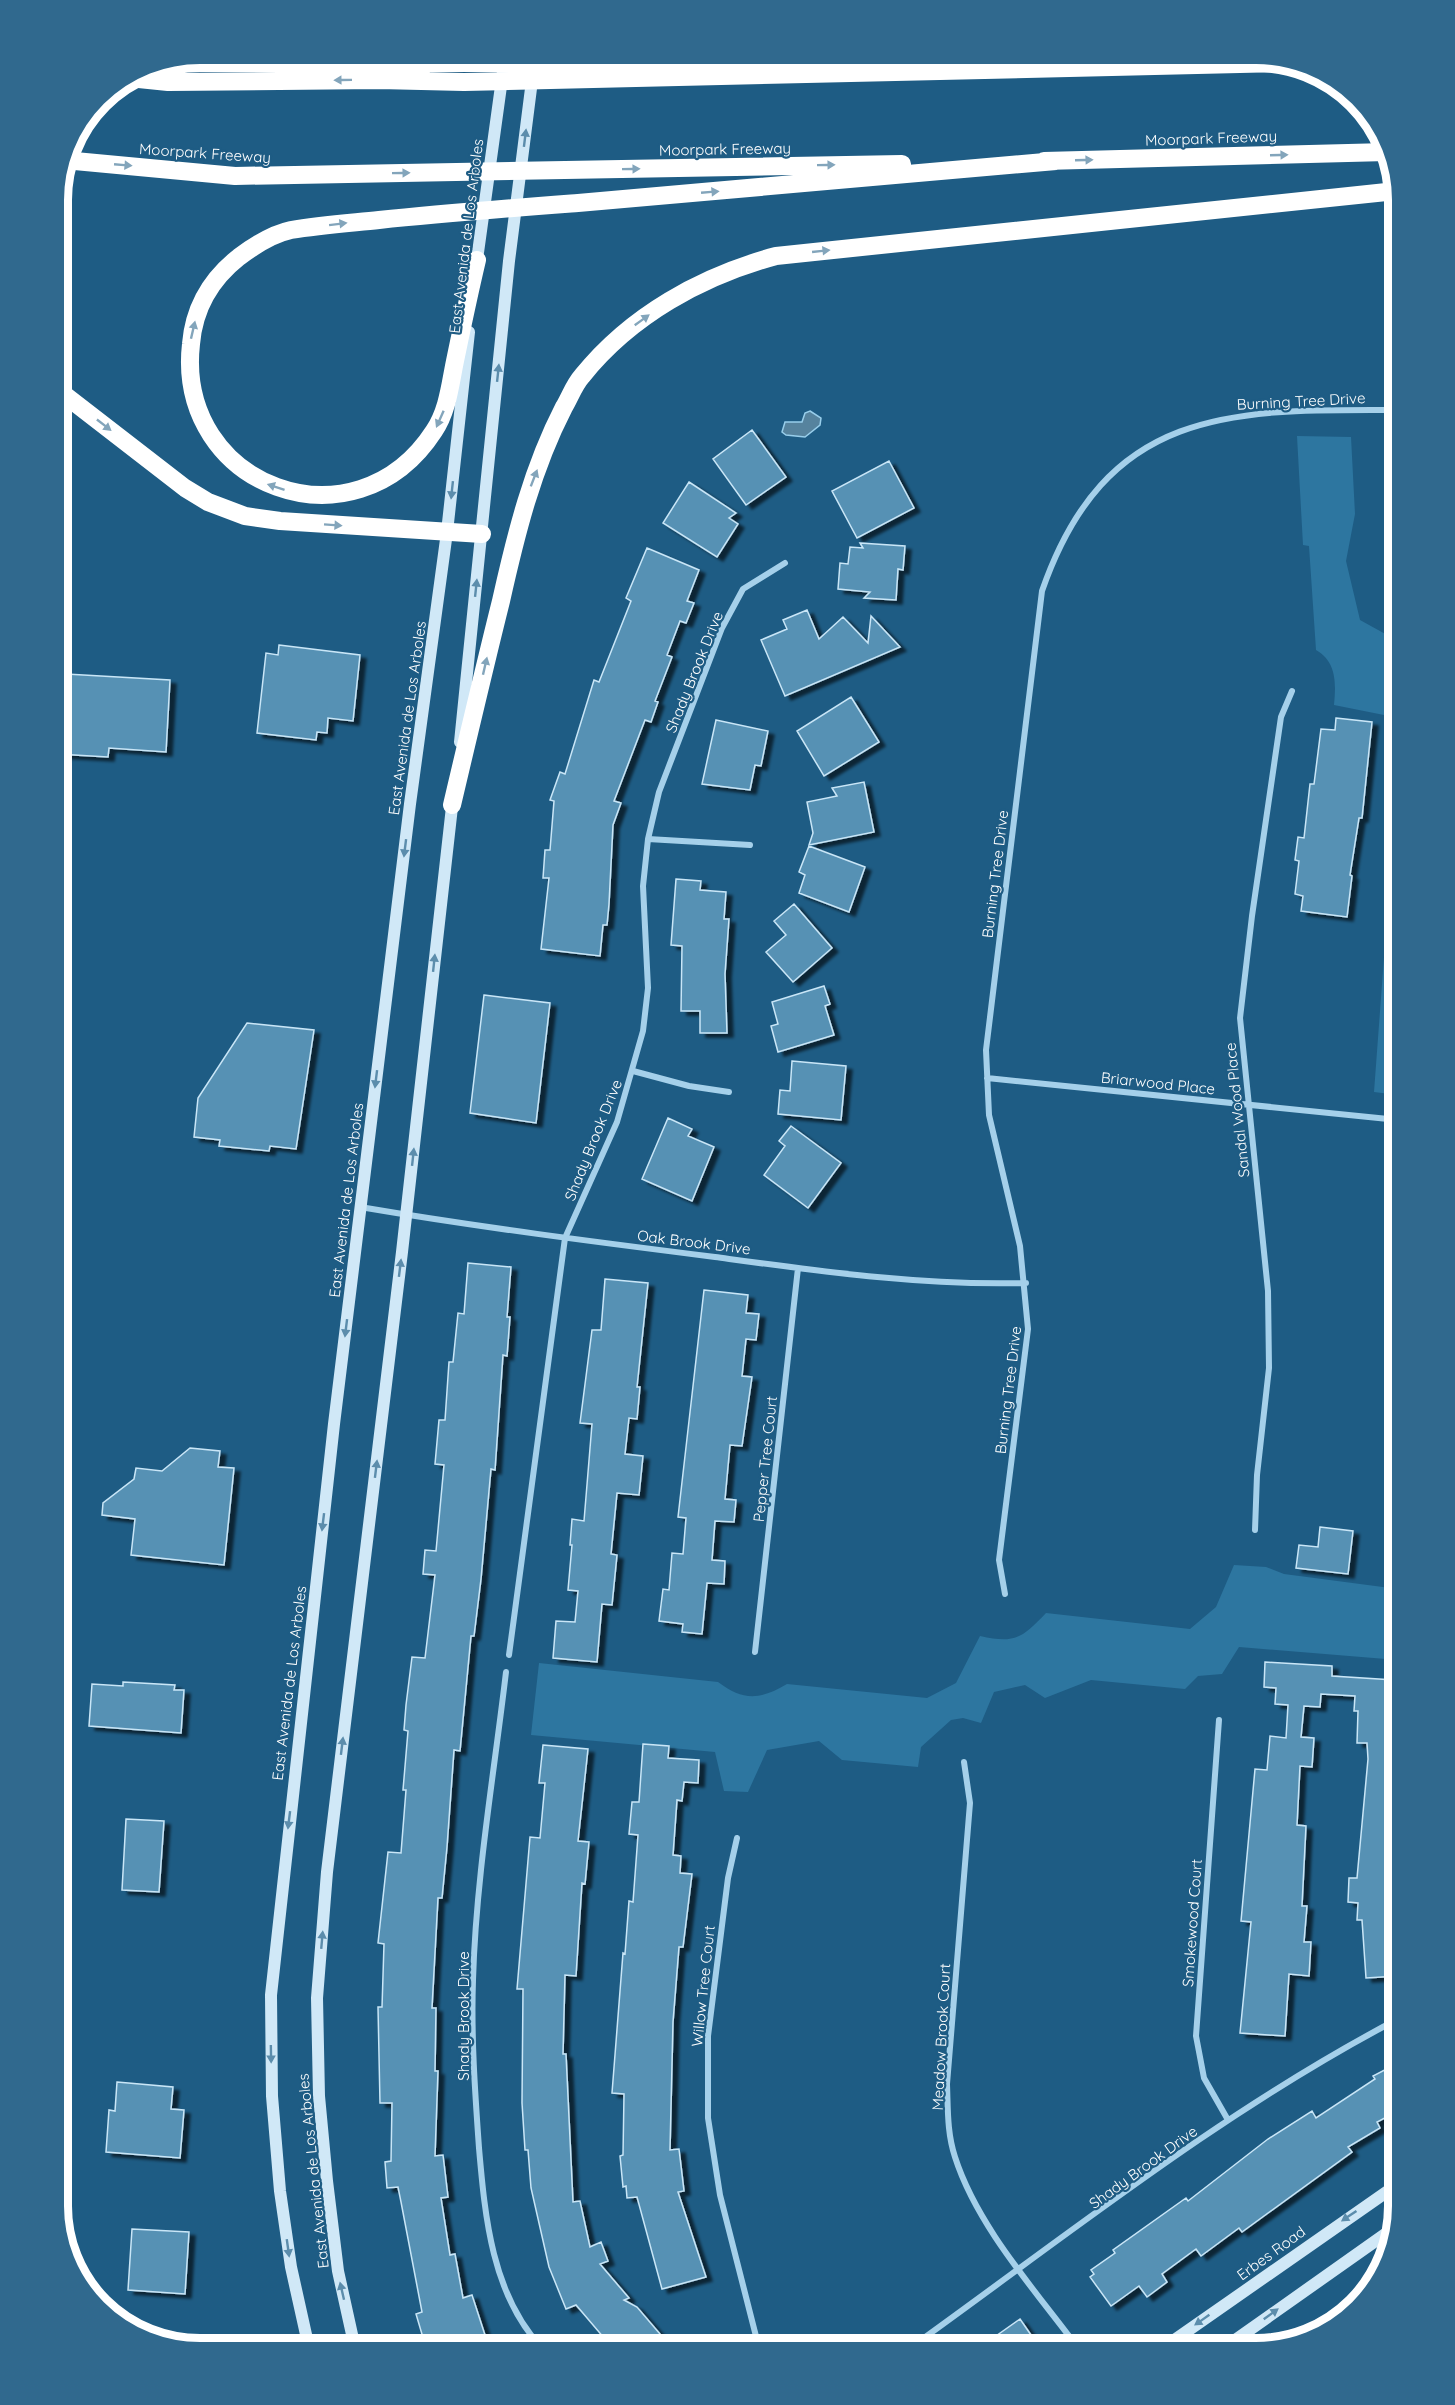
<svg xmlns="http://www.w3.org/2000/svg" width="1455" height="2405" viewBox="0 0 1455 2405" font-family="Quicksand,sans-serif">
  <defs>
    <filter id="shadow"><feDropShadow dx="6" dy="4" stdDeviation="1.5" flood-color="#0009"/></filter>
  </defs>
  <rect width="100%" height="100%" fill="#1e5c84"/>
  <path fill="#2d76a0" d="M1297,436L1351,437L1355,514L1346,561L1360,620L1398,641V1095L1374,1092L1389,890L1394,717L1334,705C1336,684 1337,662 1316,650L1309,546L1303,545Z
    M1234,1565L1266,1567L1284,1574L1398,1589V1660L1239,1647L1222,1674L1198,1676L1185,1689L1091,1680L1045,1698L1025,1685L994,1692L981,1723L963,1718L951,1720L921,1747L918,1767L842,1760L819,1741L767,1750L748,1792L724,1791L715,1752L531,1735L539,1663L718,1682C743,1701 760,1700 787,1684L927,1698L956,1683L980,1636C1015,1644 1022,1638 1046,1613L1190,1629L1216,1607Z"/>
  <path fill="#56839e" stroke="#98ceeb" stroke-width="1.5" d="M810,411L821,418L820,425L805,437L786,435L782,432L785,422H802L805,413Z"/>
  <path fill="#5791b4" stroke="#c9e6f7" stroke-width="1.5" filter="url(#shadow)" d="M752,430L786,477L746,505L713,459Z
    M889,461L914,508L857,538L832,491Z
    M689,482L736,513L729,518L738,524L717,557L663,523Z
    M860,543L905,546L903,570L898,569L896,600L864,598L870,592L838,589L840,563L848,564L850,547L863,548Z
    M647,548L699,570L687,601L694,603L686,623L680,621L667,655L672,657L655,701L658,702L651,722L645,720L614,801L621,803L613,825L609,904L607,925H603L600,956L541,949L549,878H543L545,850H550L554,801L550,800L560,772L565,774L594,680L599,682L631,601L626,598Z
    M807,610L819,639L843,617L868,643L871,616L900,647L785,696L761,640L787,629L783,620Z
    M279,645L360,655L353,721L328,718L327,733L317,732L316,740L257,733L266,653L278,655Z
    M66,674L170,680L166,752L109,748L108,757L57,754V681H66Z
    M851,697L879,742L824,776L797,731Z
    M1336,718L1372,722L1362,818H1359L1350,875L1352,876L1347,917L1301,911L1303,896L1295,894L1299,861L1295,860L1298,837L1304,838L1310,784H1314L1321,729L1335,730Z
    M716,720L768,731L761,766L755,765L750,790L702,784Z
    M864,782L874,832L809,845L813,833L807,802L837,796L832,788Z
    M809,846L865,867L849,912L799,893L805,875L799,872Z
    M676,879L701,881L700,890L726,892L724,919H729L725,974L727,1033H700V1011H681L682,946L671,945Z
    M794,904L832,948L793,982L766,952L786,935L774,921Z
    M824,986L830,1004L825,1006L834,1035L778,1052L771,1026L778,1024L772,1002Z
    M484,995L550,1003L536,1123L470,1113Z
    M247,1023L314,1030L296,1149L270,1146L269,1151L219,1146L220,1140L194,1137L198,1098Z
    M792,1061L846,1066L841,1120L778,1114L780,1090L790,1091Z
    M668,1118L692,1129L688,1136L714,1147L692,1201L642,1179Z
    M791,1126L841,1163L808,1208L764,1175L785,1146L779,1141Z
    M468,1263L511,1267L507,1317H510L507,1356L503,1355L495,1470L491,1469L481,1579L474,1636H471L460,1751L454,1750L447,1847L442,1898H438L432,2008H436L435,2071H438L435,2156L443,2155L448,2197L441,2198L450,2255L455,2254L463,2298L472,2295L485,2335L448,2348H439L435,2337L424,2341L416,2314L422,2312L401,2202L398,2187L387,2188L385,2162L391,2161L392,2103H380L378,2007H382L384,1944L378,1943L388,1852L401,1853L406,1790H403L408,1731L404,1730L406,1705L412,1657L425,1658L435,1575L423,1574L425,1550L436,1551L444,1465L435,1464L439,1420H445L449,1362H453L458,1313L464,1314Z
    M605,1279L648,1283L637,1387H640L637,1419L629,1418L625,1454L643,1456L639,1495L617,1493L611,1554L617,1555L612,1605L602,1604L597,1662L553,1658L556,1621L575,1622L578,1591L568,1590L572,1545H570L572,1519L584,1521L592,1424L580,1423L592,1330H601Z
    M704,1290L748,1295L746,1313L759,1314L756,1340L746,1339L742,1376L752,1377L742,1446L730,1445L725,1499L736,1500L734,1522L715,1521L712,1560L725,1561L724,1584L707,1583L702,1634L682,1632L683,1624L659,1621L663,1589L669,1590L672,1553L683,1554L686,1518L678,1517Z
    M190,1448L220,1451L218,1467L234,1468L224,1565L131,1555L135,1519L102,1515L103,1503L134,1479L136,1468L162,1471Z
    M1320,1527L1353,1531L1348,1574L1296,1568L1299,1545L1318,1547Z
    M1265,1662L1332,1666V1676L1394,1680L1393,1693H1398V1976L1366,1978L1362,1920H1357L1358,1903L1348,1902L1349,1878H1357L1368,1759L1367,1743H1357L1358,1711H1354L1355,1696L1321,1694L1320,1707L1304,1706L1301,1737L1314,1738L1312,1767L1300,1766L1297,1825L1306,1826L1302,1906H1307L1304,1942H1311L1309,1976L1289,1974L1285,2036L1240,2033L1251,1922L1241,1921L1255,1769L1267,1770L1270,1736L1286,1738L1288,1705L1275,1704L1276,1688L1264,1687Z
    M123,1682L175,1685L174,1690H184L181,1733L89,1726L92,1684L123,1686Z
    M643,1744L669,1746L668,1758L699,1760L698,1783L684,1782L682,1801L677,1800L673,1855L681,1856L680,1873L692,1874L683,1947H679L673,2022L670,2150L679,2149L684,2191L678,2192L706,2277L662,2289L637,2197L627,2198L626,2186L623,2187L620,2156L623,2155L624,2094L612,2093L623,1953L625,1954L629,1901L633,1902L638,1835L629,1834L632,1802H639Z
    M543,1745L588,1749L578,1841L589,1842L585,1884L582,1883L576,1976L565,1975L563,2054H566L573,2202L580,2201L590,2247L601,2242L608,2261L600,2264L629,2298L624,2300L637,2307L672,2348H625L617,2338L610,2345L576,2305L566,2309L549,2267L531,2188L528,2150H525L522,2103L523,1989H517L530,1837L540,1838L545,1783H539Z
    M126,1819L164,1821L159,1892L122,1890Z
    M1398,2063V2111L1377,2122L1380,2128L1348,2147L1352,2152L1242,2232L1239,2228L1201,2256L1196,2249L1162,2274L1167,2282L1147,2297L1139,2286L1111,2306L1090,2277L1094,2274L1091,2270L1115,2253L1113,2250L1186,2198L1188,2201L1268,2139L1312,2111L1316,2118L1375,2079L1373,2076Z
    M117,2082L173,2087L171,2109L184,2110L180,2158L106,2152L109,2110L115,2111Z
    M132,2229L189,2232L185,2294L128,2290Z
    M1020,2319L1040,2348H979Z"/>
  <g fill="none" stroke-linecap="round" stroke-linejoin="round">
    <path stroke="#a5d0ea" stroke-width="6" d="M648,839L750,845
      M633,1071L689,1086L729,1092
      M987,1078L1398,1120
      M360,1207C478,1227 596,1242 715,1257C818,1271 922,1286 1026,1283
      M1255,1530L1257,1475L1269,1368L1268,1291L1240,1018L1252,916L1281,717L1292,691
      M1005,1594L999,1560L1028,1329L1020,1246L989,1115L986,1050L1042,591C1106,407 1230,409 1398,410
      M755,1652L798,1268
      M509,1655L565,1238L617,1122L643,1031L648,988L643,886L648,839L659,792L722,628L743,589L785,563
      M506,1672C494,1774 476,1877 473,1980C471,2036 475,2092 479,2148C485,2217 492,2295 542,2348
      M1219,1720L1196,2036L1204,2078L1228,2120
      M964,1762L970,1803L947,2084C948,2109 947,2133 955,2157C977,2226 1035,2290 1078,2348
      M737,1838L728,1878L708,2036V2118L720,2195L759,2348
      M910,2348C1069,2234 1224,2110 1398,2019"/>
    <path stroke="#d0e8f7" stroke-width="12" d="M476,267L505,57
      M460,742L509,261L535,57
      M309,2348L291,2267L280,2191L272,2096L271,1995L334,1424L410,804L447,532L469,332
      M355,2348L338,2271L327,2181L319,2096L317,1998L327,1872L402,1252L453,798
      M1163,2348L1398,2184
      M1224,2348L1391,2230"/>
    <path stroke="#fff" stroke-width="18" d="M391,76L446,57
      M129,78L168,82L379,80L464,82L1282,63
      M64,160L235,176L902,164
      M1044,161L1387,152
      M477,260C469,294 462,327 455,361C450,385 448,410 434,431C355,553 175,487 191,344C194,308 211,279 239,257C255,245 272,234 291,230C320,225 350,223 379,220C445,213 512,208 578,203C737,190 896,175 1056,161
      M57,389L185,488L208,502L245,516L280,521L482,534
      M452,805C468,737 484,669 501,601C516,534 532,469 564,407C570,397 574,385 582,376C631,315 702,276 776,256L1396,191"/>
  </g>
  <defs><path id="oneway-solid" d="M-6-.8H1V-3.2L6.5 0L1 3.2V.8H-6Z" transform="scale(1.5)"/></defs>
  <g fill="#83a5bb">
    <use href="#oneway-solid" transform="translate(343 80) rotate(179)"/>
    <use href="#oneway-solid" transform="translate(1279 155) rotate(-2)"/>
    <use href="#oneway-solid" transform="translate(1084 160) rotate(-2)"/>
    <use href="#oneway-solid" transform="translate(123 165) rotate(5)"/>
    <use href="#oneway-solid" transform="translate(826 165) rotate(-1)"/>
    <use href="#oneway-solid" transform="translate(631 169) rotate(-1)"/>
    <use href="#oneway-solid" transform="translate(401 173) rotate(-1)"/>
    <use href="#oneway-solid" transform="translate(710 192) rotate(-5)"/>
    <use href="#oneway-solid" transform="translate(338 224) rotate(-7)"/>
    <use href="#oneway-solid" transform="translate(821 251) rotate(-6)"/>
    <use href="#oneway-solid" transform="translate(642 320) rotate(-36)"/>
    <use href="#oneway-solid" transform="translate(193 330) rotate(-77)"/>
    <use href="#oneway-solid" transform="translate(440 419) rotate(114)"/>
    <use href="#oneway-solid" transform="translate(104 425) rotate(38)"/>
    <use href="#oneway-solid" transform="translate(534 478) rotate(-69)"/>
    <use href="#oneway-solid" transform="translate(276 487) rotate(-162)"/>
    <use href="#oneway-solid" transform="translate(333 525) rotate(4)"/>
    <use href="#oneway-solid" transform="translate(485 666) rotate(-77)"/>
  </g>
  <g fill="#5c8dac">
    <use href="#oneway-solid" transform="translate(525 138) rotate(-83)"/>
    <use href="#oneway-solid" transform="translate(498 373) rotate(-84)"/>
    <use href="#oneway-solid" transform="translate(452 490) rotate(96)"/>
    <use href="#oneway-solid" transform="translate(476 588) rotate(-84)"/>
    <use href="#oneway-solid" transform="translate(405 848) rotate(97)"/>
    <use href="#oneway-solid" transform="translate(434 963) rotate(-84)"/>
    <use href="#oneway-solid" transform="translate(376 1079) rotate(97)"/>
    <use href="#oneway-solid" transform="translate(413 1157) rotate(-84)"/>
    <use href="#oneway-solid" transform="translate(400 1268) rotate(-83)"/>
    <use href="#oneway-solid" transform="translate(346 1328) rotate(97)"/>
    <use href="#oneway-solid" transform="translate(376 1469) rotate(-83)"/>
    <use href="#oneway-solid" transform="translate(323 1522) rotate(97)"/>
    <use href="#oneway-solid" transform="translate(342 1746) rotate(-83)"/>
    <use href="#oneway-solid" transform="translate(289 1820) rotate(97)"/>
    <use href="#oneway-solid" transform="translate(322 1940) rotate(-85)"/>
    <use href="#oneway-solid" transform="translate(271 2054) rotate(89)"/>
    <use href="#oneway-solid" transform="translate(1349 2216) rotate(146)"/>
    <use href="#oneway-solid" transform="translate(288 2248) rotate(82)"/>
    <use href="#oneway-solid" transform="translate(342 2291) rotate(-103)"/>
    <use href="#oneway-solid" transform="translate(1271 2314) rotate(-36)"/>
    <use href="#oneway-solid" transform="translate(1202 2320) rotate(145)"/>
  </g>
  <g text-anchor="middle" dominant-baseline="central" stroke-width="4.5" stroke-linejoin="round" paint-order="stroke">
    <g font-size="15" fill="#fff" stroke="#1e5c84">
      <text transform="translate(1211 138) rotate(-2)">Moorpark Freeway</text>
      <text transform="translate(725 149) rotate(-1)">Moorpark Freeway</text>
      <text transform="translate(205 153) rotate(4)">Moorpark Freeway</text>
      <text transform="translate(466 236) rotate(-83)">East Avenida de Los Arboles</text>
      <text transform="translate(1301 401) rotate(-3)">Burning Tree Drive</text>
      <text transform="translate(694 672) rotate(-68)">Shady Brook Drive</text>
      <text transform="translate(407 718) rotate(-82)">East Avenida de Los Arboles</text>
      <text transform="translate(995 874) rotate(-83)">Burning Tree Drive</text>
      <text transform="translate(1158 1083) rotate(6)">Briarwood Place</text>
      <text transform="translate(1237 1110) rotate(-96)">Sandal Wood Place</text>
      <text transform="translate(593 1140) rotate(-68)">Shady Brook Drive</text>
      <text transform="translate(346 1200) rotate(-83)">East Avenida de Los Arboles</text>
      <text transform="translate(694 1242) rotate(7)">Oak Brook Drive</text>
      <text transform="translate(1008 1390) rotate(-83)">Burning Tree Drive</text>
      <text transform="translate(765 1459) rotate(-84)">Pepper Tree Court</text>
      <text transform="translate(289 1683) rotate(-83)">East Avenida de Los Arboles</text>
      <text transform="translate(1192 1923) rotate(-86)">Smokewood Court</text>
      <text transform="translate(703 1986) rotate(-84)">Willow Tree Court</text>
      <text transform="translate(463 2016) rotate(-90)">Shady Brook Drive</text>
      <text transform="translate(941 2037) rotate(-87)">Meadow Brook Court</text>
      <text transform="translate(1143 2167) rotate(-36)">Shady Brook Drive</text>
      <text transform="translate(313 2171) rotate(-96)">East Avenida de Los Arboles</text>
      <text transform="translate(1271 2253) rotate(-36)">Erbes Road</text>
    </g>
  </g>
  <path d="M0 0H1455V2405H0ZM200 68H1256A132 132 0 0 1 1388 200V2206A132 132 0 0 1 1256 2338H200A132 132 0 0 1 68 2206V200A132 132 0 0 1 200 68Z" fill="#30698e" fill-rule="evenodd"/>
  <path fill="none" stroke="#fff" stroke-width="8" d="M200 68H1256A132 132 0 0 1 1388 200V2206A132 132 0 0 1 1256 2338H200A132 132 0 0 1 68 2206V200A132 132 0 0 1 200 68Z"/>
</svg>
